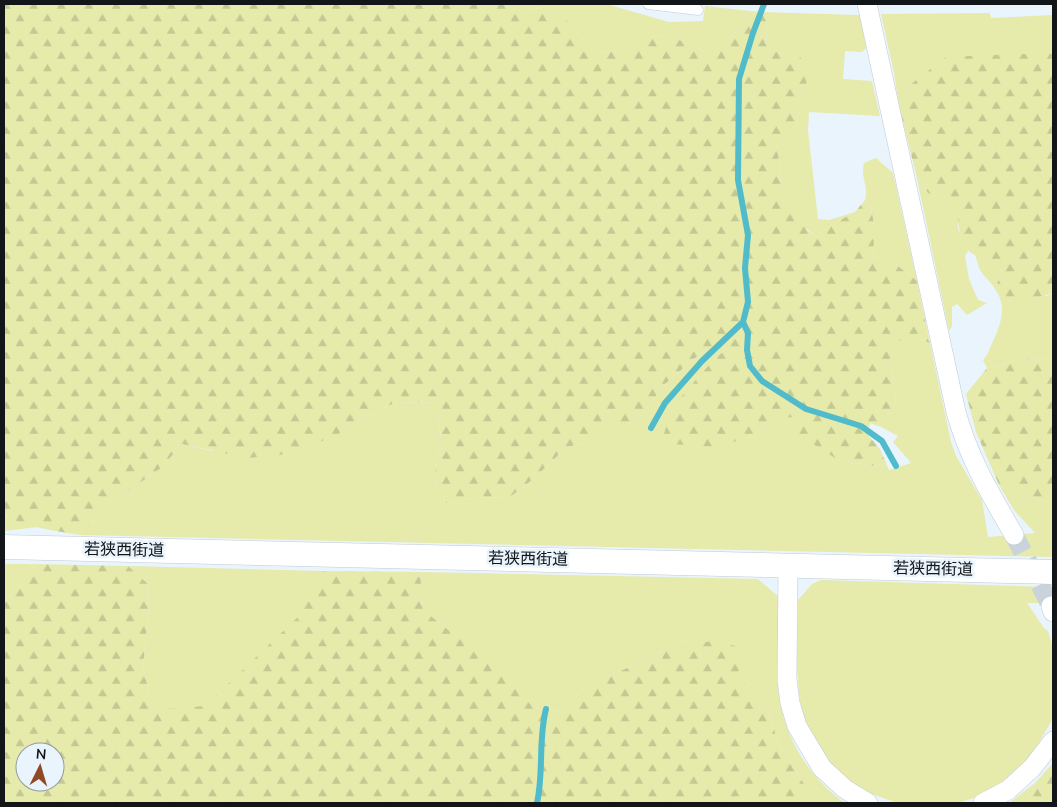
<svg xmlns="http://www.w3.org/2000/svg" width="1057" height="807" viewBox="0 0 1057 807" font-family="'Nunito Sans','Noto Sans JP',sans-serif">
  <defs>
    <pattern id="forest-firs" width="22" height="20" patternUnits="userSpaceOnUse" patternTransform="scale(1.25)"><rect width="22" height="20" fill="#e6eaab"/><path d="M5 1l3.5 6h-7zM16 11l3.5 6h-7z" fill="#c4c893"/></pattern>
  </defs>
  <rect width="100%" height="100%" fill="#eaf4fd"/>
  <path fill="#e6eaab" d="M505,4H606L669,22L703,21L705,6L750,11L743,27L729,38L706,52L675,38L653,35L621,51L603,53L583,39L564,17L543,7L523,12Z
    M761,12L860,15L866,48L862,52L845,51L843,79L872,81L880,116L809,112L808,130L818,219L829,220L855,212L831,225L815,236L791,214L781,184L777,141L797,127L800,103L807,88L782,53L767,50L766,21Z
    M990,13L991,18L1053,15V54H1020L910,85L899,106L894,73L881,14Z
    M876,158L893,173L917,281L893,262L873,256C874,241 877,211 865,200C869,185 860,177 864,163Z
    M916,174L928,193L957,206L958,229L968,251L965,256L969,279L978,300L987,303L967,315L957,304L952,307V326L949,331Z
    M975,255L992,263L1002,271L997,284L1047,296L1053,293V360L1029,358L987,368L983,360L987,355C996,333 1011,311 995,289C991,282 984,277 980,270C978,265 977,260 975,255Z
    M914,337L930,343L951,442L956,456L982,500L988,537L1035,533L1014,510L999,485L1044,501L1053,502V557L81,535L114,501L161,468L182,444L212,451L334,437L362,419L396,402L437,403L441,439L434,479L446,503L472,498L510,497L532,480L567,447L592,441L608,421L634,424L666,383L695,358L716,344L727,348L710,364L747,438L785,417L798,418L823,449L838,460L875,466L886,463L889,470L911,463L893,442L898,436L881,427L896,401L890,360L897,340Z
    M4,513L8,517L38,527L4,531Z
    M4,564H36L12,595L4,602Z
    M128,566L322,571L300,616L205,707L153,710L143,666L149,605L148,584Z
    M420,572L758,579L780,598C779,630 774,671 780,702C787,742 812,780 845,803H816L779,744L768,711L759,707L739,673L663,650L630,667L588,684L563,711L533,708L512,681L423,610Z
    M821,580L1053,587V603H1027L1044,628L1048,631L1053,648V718L1038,744L1024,764L1002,783L977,797L958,803H897L872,794L851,783L830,763L815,740L803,717L799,695L797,666L798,600L812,584Z
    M1035,783L1028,803H1009Z"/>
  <path fill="url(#forest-firs)" fill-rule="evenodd" d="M4,4H505L523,12L543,7L564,17L583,39L603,53L621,51L652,35L675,38L706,52L729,38L743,27L750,11L761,12L766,21L767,50L782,53L793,50L800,56L805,71L807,88L800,103L797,127L777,141L781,184L791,213L807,215V230L815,236L831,225L855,212L865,200C877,211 874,241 873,256L893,262L917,281L930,343L914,337L897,341L890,360L896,401L881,427L870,423L867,434L880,449L886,463L875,466L838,460L798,434V418L785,417L747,438L715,447L672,444L664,434L672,407L710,364L727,348L716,344L695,358L666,383L634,424L608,422L592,441L567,447L532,480L510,497L472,498L446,503L434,479L441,439L437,403L396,402L362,419L334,437L280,455L247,458L182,444L161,468L114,501L81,535C63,532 15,526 4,513Z
    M1020,54H1053V293L1022,302L1001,298L997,284L1002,271C991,262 979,259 970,252C959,244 958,219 956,206L928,193L916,174L899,106L910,85L946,57Z
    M1029,358L1053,360V502L1044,501L999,485L976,432L966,394L987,368Z
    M36,564L128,566L148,584L149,605L143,666L153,710L205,706L299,616L322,571L420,572L423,610L513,681L533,708L563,711L588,684L630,667L663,650L717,640L738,647L739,673L759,707L768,711L779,744L816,803H4V602L12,595ZM25,752H55V782H25Z
    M1053,763V803H1028L1035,783Z"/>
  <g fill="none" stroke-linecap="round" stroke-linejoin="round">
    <path stroke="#50bbcb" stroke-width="6" d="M743,322L748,333L747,350L750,366L762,381L806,409L861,426L882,441L896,466
      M651,428L665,403L702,361L743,322L748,302L745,268L748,235L738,180L739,79L753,33L764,4
      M537,803C544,772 538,740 546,709"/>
    <path stroke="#cad3db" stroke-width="19" stroke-dasharray="19 9" stroke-linecap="butt" d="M1014,535L1051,606"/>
    <defs>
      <path id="service" d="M648,4L698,10"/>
      <path id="minor" d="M867,4L956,412C969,459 990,493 1014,535
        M788,565L787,680L790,703L797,726L822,768L845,789L868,803
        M1051,606L1053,612
        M983,803L1008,790L1032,768L1053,741"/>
      <path id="tertiary" d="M4,547L1053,572"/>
    </defs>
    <use href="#service" stroke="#c1cbd3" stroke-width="11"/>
    <use href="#minor" stroke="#c1cbd3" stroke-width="20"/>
    <use href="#tertiary" stroke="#c1cbd3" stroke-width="25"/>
    <use href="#service" stroke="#fff" stroke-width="10"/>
    <use href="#minor" stroke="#fff" stroke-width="19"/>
    <use href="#tertiary" stroke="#fff" stroke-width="24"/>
  </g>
  <g text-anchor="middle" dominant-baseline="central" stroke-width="5" stroke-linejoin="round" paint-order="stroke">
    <g font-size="16" fill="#121619" stroke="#eaf4fd">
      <text transform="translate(124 550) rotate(1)">若狭西街道</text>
      <text transform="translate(528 559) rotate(1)">若狭西街道</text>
      <text transform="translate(933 569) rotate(1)">若狭西街道</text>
    </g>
  </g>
  <rect width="1057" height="807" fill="none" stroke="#121619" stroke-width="10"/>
  <g transform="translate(40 767) rotate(5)"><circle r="24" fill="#eaf4fd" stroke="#949ba2"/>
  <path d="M0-4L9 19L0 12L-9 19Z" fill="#904825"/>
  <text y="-8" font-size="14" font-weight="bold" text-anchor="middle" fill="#121619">N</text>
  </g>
</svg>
